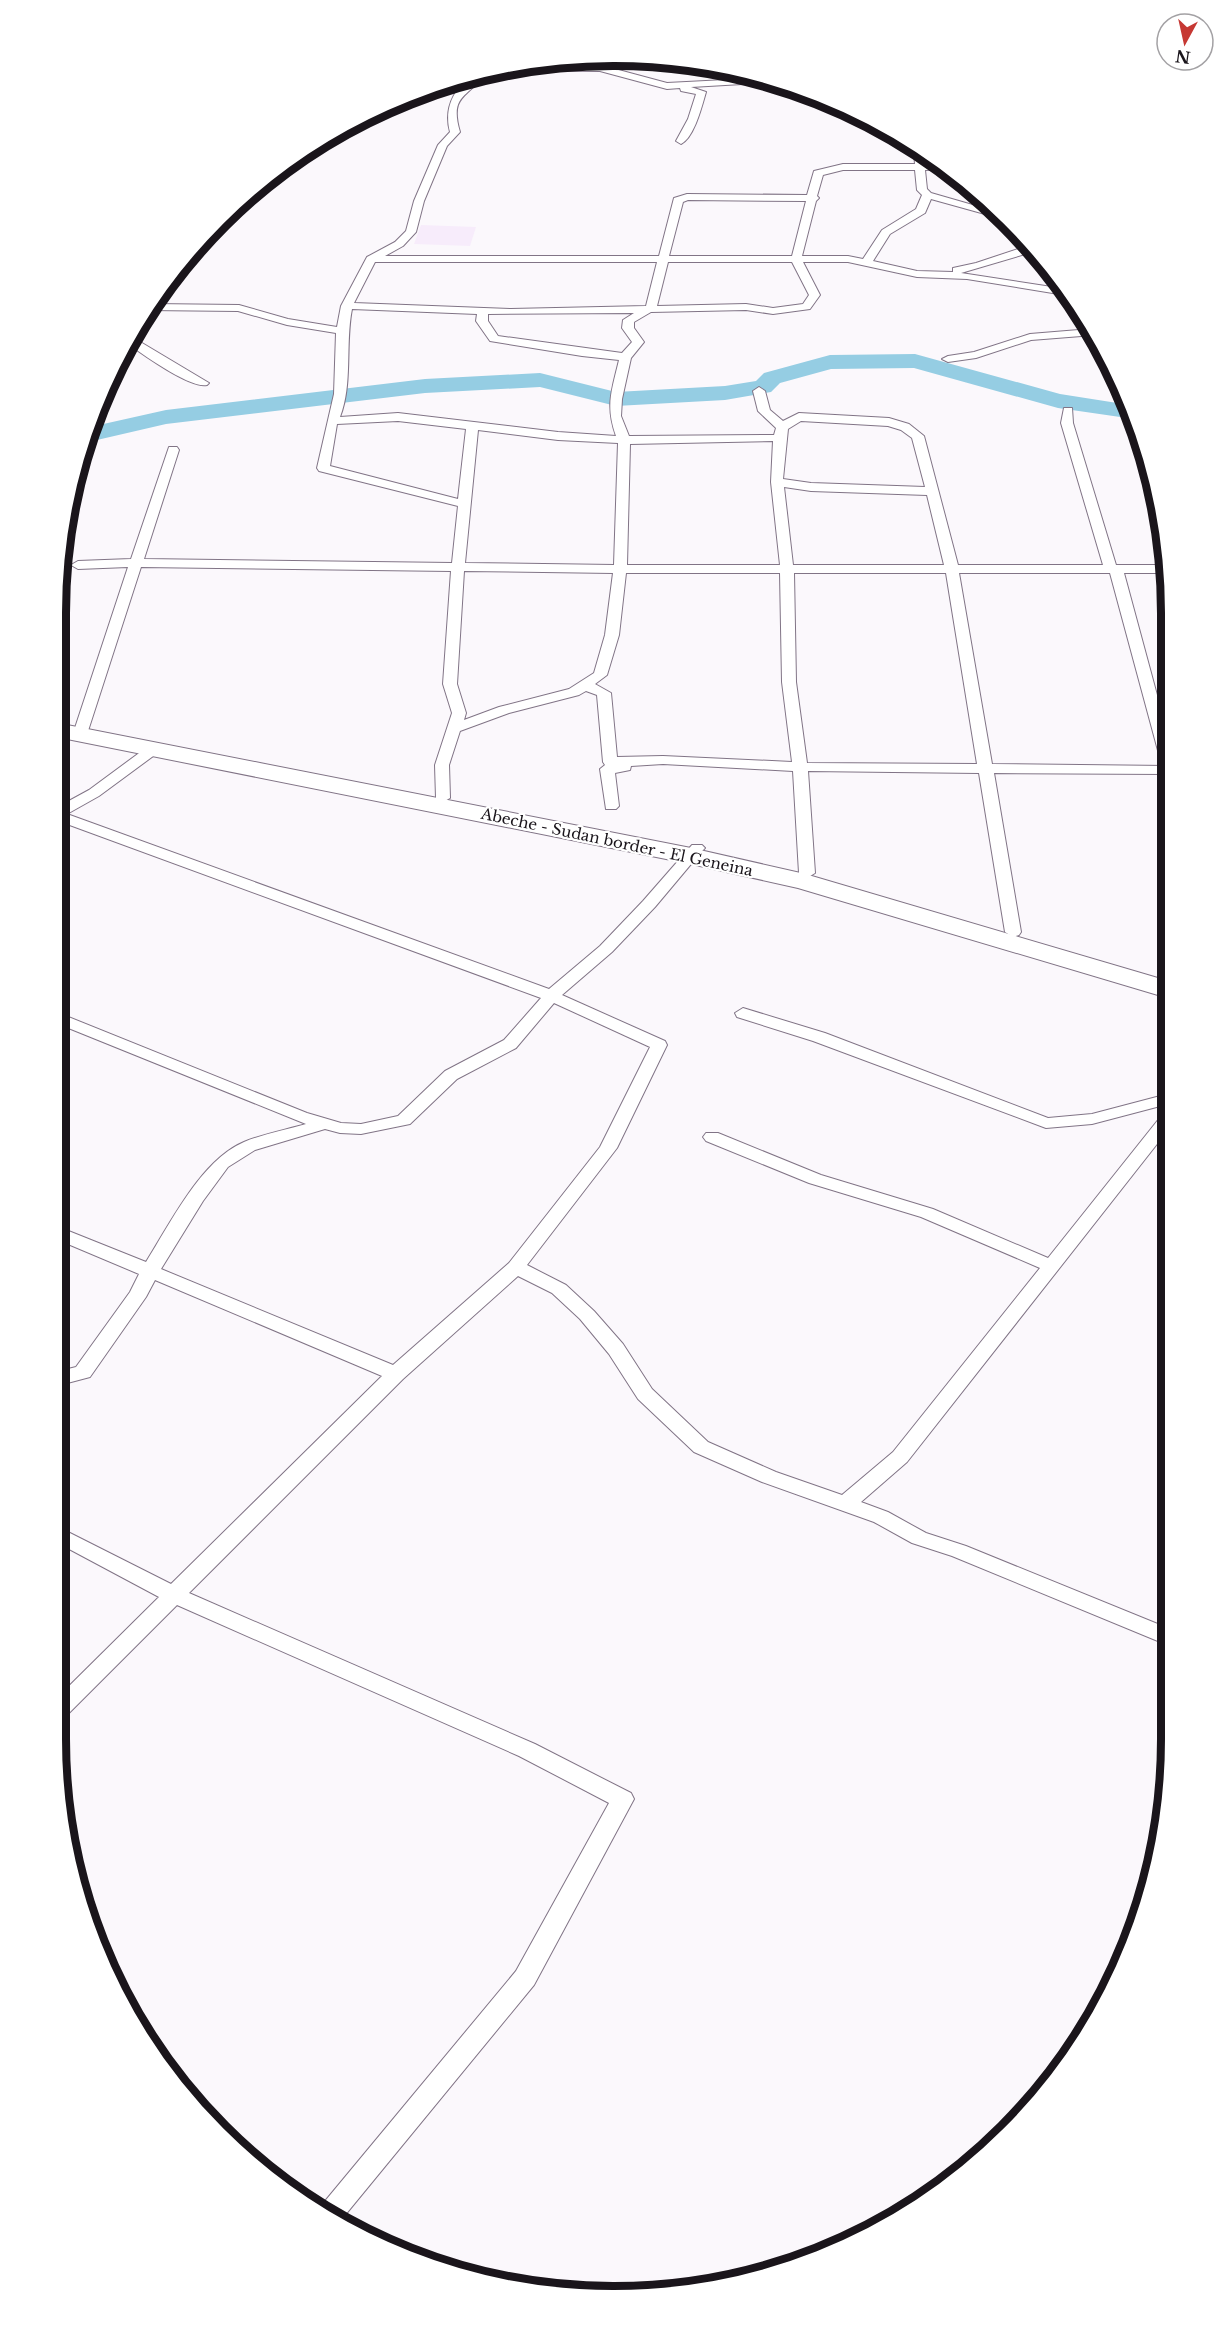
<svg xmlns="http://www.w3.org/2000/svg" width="1227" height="2352" viewBox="0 0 1227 2352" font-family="'Libre Baskerville',serif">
  <rect width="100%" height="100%" fill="#fbf8fc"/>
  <path fill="#f7ecfb" d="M421,225L476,227L470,246L414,244Z"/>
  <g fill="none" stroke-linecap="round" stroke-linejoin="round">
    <path fill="#95cde3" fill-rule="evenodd" d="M915,354L1060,394L1130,405L1134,419L1058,408L914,368L831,369L780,383L771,392L725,400L616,406L540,387L425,393L166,424L84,443L90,427L166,410L425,379L540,373L616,392L725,386L756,381L764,373L830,355Z"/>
    <defs>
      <path id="minor" d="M523,64L600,65L667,83L766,78L777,82L691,87L706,92C702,106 694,138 681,144L676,141L688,119L696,94L681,91L680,88L667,89L600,71L514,70L510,67Z
        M482,74C472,98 448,92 460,132L447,146L424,201L416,232L403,246L385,256H659L674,198L687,194L807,195L814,171L843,164H915L914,153L917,151L924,156L925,164H937L944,169L925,170L927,189L931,193L997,212L1003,219L931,199L925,213L890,234L873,261L917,271L953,272V268L976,263L1027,246L1032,252L961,273L1065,289L1071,296L967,279L917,277L848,262H803L820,295L810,309L773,314L746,310L651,312L634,322V328L644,342L631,358L622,399L621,416L629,436L774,435L776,428L758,411L753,391L759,387L765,391L770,410L783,421L799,413L889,418L909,424L924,436L958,565H1103L1061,423L1064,408H1072L1073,423L1116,565H1167V573H1124L1167,732V762L1160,758L1110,573H959L992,764L1167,766V774L994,773L1021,932L1019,935L1013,937L1005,932L979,773L808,771L815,873L807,878L799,873L793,771L663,764L631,766L630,770L615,773L619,806L616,809H606L600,769L605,765L603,762L597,695L586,691L579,695L509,713L460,731L449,765L450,798L443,802L438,801L436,798L435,765L452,713L443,684L451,571L141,567L87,734L80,738L73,734L128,567L78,569L71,565L78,561L131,559L169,447H177L179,450L144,559L452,563L458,506L319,471L317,468L334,394L336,333L287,325L238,311L148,310L152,304L239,305L288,319L337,327L341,306L367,257L395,242L406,231L414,201L438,145L450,132C443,107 456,80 482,74ZM843,170H915L917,190L922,195L916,209L882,230L863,259L848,256H802L816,201L819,198L817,196L823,175ZM688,200L806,201L792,256H669L683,202ZM375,262H657L646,306L511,309L354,303ZM668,262H792L809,295L803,304L773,308L746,304L657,306ZM352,309L477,314L476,321L490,341L582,356L619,360C612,390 605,405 616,436L558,432L398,413L340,417C353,384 345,344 352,309ZM634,313L623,320L622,328L632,342L622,353L498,336L488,321V314ZM398,421L466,429L458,499L330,466L337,424ZM801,421L888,426L901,430L912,438L925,487L811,483L783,479L788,429ZM478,430L558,440L618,443L614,565L465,563ZM773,441L771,482L780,565H627L630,444ZM784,487L811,491L927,495L944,565H793ZM464,571L613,573L605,635L594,673L569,689L499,707L464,720L466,713L457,684ZM626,573H780L782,682L792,762L663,756L617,757L611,693L595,684L607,675L619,635ZM794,573H946L977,764L807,763L796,682Z
        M1091,329L1094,335L1031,340L976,358L948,362L942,359L948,356L974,352L1030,334Z
        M132,337L209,383L207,385C191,389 142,354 127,343Z
        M155,744L160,745L162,748L160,751L99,796L67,814L549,989L600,946L643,901L692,845H702L705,848L702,851L655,907L612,952L562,995L665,1041L667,1045L617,1148L527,1265L566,1285L594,1311L623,1344L652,1389L708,1442L776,1472L842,1495L893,1452L1040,1268L921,1217L809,1183L706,1141L703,1137L706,1133H718L821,1175L933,1209L1048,1258L1162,1115L1168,1114V1130L907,1462L861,1502L888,1512L926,1533L966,1546L1170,1629V1646L952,1556L912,1543L874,1522L762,1482L694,1452L638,1399L609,1354L580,1319L552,1293L518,1276L403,1379L189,1593L535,1744L631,1793L634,1799L534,1985L341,2220L319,2209L321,2206L516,1971L609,1803L519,1756L177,1605L64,1718L56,1720V1699L159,1597L56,1542V1526L171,1584L382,1376L155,1280L146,1297L90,1377L56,1386V1372L76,1367L130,1292L139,1274L56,1239V1226L146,1262C170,1224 201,1160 244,1142C263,1134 286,1130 306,1124L56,1023V1012L307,1113L341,1123L361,1124L398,1116L445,1071L504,1040L541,998L56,820V808L89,790L150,745ZM554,1003L650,1047L600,1147L509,1263L393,1365L161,1269L203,1201L228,1167L255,1150L325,1129L340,1133L361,1134L410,1124L457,1079L516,1048Z
        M743,1008L825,1033L1048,1118L1092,1114L1168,1094V1104L1092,1124L1046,1128L813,1041L737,1017L735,1013Z"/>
      <path id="trunk" d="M57,723L691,848L805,874L1168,981V998L798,888L691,864L57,737Z"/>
    </defs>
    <use href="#minor" stroke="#817486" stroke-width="2"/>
    <use href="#trunk" stroke="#817486" stroke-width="2"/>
    <use href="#minor" fill="#fff" fill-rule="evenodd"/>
    <use href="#trunk" fill="#fff" fill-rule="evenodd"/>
  </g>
  <g text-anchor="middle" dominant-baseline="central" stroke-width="4.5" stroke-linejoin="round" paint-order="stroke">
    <g font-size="15" fill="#1a151b" stroke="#fff">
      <text transform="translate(617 842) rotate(12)">Abeche - Sudan border - El Geneina</text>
    </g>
  </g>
  <path d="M0 0H1227V2352H0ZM613 66H614A547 547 0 0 1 1161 613V1739A547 547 0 0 1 614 2286H613A547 547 0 0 1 66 1739V613A547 547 0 0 1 613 66Z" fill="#fff" fill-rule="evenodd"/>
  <path fill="none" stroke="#1a151b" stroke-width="8" d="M613 66H614A547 547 0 0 1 1161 613V1739A547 547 0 0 1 614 2286H613A547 547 0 0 1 66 1739V613A547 547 0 0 1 613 66Z"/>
  <g transform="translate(1185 42) rotate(188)"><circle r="28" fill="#ffffff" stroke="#a3a1a4" stroke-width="1.5"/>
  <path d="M0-4.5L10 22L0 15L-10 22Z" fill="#c63833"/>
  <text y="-9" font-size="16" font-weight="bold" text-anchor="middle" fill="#1a151b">N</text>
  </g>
</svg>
